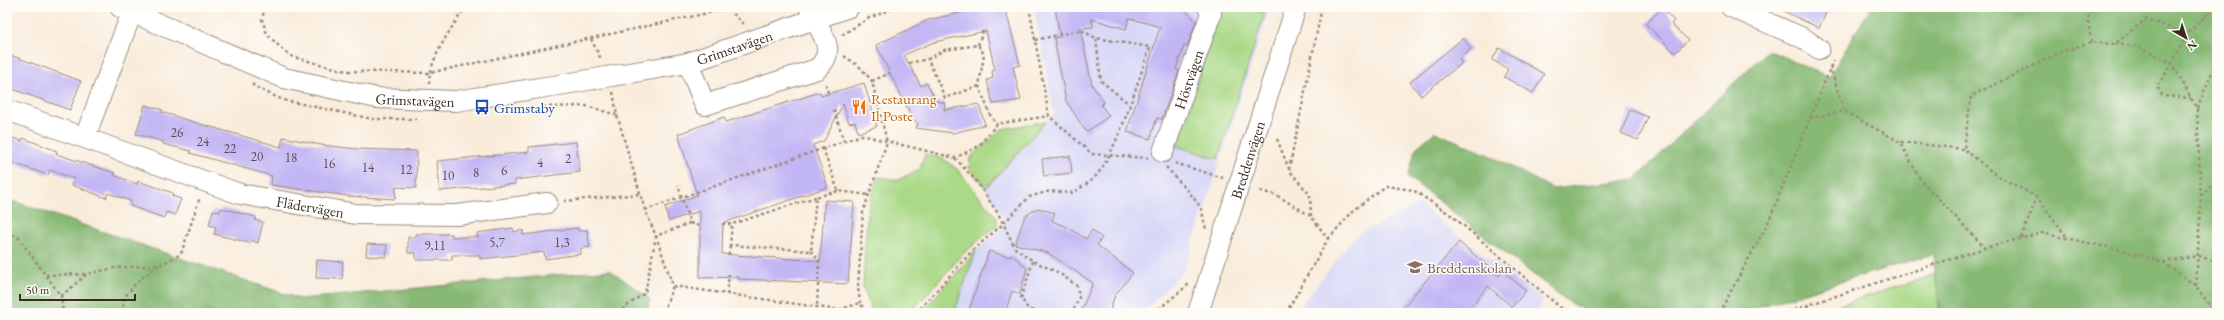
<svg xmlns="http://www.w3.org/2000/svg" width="2224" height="320" viewBox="0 0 2224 320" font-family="'EB Garamond',serif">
  <rect width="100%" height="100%" fill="#fdfcf7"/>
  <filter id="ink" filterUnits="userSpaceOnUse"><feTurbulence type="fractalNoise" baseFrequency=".025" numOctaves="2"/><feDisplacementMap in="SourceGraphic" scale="8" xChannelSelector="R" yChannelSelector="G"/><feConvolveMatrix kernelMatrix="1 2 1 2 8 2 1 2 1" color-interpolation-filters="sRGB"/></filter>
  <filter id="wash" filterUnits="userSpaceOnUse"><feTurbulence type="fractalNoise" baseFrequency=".012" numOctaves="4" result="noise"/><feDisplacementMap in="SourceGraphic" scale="16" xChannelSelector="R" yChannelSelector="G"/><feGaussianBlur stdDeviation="0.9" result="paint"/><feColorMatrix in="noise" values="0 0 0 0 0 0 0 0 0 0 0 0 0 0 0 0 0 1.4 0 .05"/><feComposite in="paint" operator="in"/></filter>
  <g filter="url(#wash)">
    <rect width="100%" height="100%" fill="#f9ecdb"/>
    <path fill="#d7d7f8" d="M1034,7H1270L1184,271L1142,313H954L976,251L1007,223L986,188L1054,113Z
      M1419,205L1543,300L1536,313H1295L1357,234Z"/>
    <path fill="#aad987" stroke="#728252" d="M1221,7H1247L1265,13L1218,159L1177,146Z
      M1046,121L986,188L969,168L970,158L1002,129Z
      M925,154L943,159L957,169L997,218V225L964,253L910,313H873L863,287L867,213L878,177L898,180L920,169Z
      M976,251L954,313H921Z
      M1936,274L1940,313H1815Z"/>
    <path fill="#87b974" stroke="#617249" d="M1871,7H2217V313H1940L1933,254L1738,313H1590L1570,303L1408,177L1416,148L1435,132L1491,156L1553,189L1635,179L1768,50L1829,77Z
      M7,199L300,299L610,270L650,299L647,313H7Z"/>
    <g id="blocks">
      <path fill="#c2b6f4" d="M987,7H1005L1020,65L1013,67L1021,100L993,104L987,80L993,78L992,71L995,70L986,31L934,42L904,55L921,86L927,83L936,101L945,103L944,110L979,104L985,125L953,133L916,128L918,124L912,117L876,45L928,20Z
        M1055,7H1182L1196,21L1187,47L1184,46L1176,69L1179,71L1162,119L1157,118L1150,139L1127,132L1160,27L1129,18L1126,29L1092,19L1093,27L1080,28L1092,85L1104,102L1101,105L1109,116L1086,132L1066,101L1054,38L1060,37Z
        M1775,7H1829L1819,28Z
        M1662,8L1674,21L1671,24L1688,40L1675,53L1646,24Z
        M1463,38L1471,49L1459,59L1462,63L1421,96L1410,82Z
        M1499,48L1544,74L1533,93L1504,77L1508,69L1492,60Z
        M10,55L81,81L70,110L7,87V64Z
        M864,83L877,126L858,133L855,122L849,123L843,104L824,141L813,145L828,187L723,223L722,254L820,261L825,200L854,202L848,284L738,279V277L700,278V211L669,221L665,207L697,195L678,134L724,117L726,122L820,92L821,96Z
        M145,105L163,110L162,112L190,121L281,147L283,137L321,145L358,149L417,151L416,188L396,187L395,199L348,196L271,185L272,176L190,153L191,151L163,144L164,142L136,134Z
        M1630,110L1648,117L1638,140L1621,133Z
        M7,136L22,141L23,138L57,151L56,154L115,173L114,175L137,184L138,181L173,193L172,196L181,199L175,215L166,212L164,218L130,206L131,201L108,193L106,198L72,185L74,179L50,170L48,175L7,161Z
        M576,142L580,172L515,180V184L440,191L437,161L529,152V147Z
        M1070,156L1072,173L1044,176L1042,159Z
        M221,208L256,217L255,220L263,222L258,243L251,240L250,243L214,234L216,227L209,225L213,210L220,212Z
        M1038,208L1055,213L1052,221L1067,227L1086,239L1092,230L1102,238L1097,245L1133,273L1115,295L1109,313H1080L1093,283L1048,253L1015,244L1025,216Z
        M513,228L514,232L523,230V235L578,228V231L587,230L590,247L581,248V254L545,259L544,252L480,259V255H452V260H416V253H408V237H416V234H452V237H478L477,233Z
        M1459,242L1499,276L1503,271L1526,291L1512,307L1488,286L1465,313H1398Z
        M367,244L387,245L386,257L366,256Z
        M989,251L1010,257L1011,254L1027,268L1020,294L1012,291L1005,313H968Z
        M317,260L343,262L342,279L316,278Z"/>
    </g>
  </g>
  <g filter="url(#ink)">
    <use href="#blocks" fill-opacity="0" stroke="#9a8b7c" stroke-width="1"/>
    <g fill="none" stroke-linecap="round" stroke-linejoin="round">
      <defs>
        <g id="minor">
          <path id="s1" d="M120,7L284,78L377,98L456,101L559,85L688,63L849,7"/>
          <path d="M1731,7L1803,38L1819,49"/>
          <path d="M688,63L705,105L817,69C840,49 818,31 810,9"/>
          <path id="s2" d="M7,110L240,194L356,214L457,215L547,203"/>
          <path d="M85,137L132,12"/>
          <path id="s3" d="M1163,152L1211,13L1208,7"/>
          <path id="s4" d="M1198,313L1296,7"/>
        </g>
      </defs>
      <use href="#minor" stroke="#9a8b7c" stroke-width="22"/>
      <path stroke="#9a8b7c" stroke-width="2.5" stroke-dasharray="3 3" stroke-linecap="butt" d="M265,7L262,19L267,34L285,52L293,57L346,71L429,73L736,7
        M1029,7L1049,116L1092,154L1148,158
        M729,9L744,25
        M981,9L982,7
        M842,35L869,18L898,7
        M591,39L601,59
        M1035,40L1081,30L1096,38
        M2091,42L2088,19L2092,7
        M2115,44L2135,46L2172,63L2157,87L2163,96L2191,98
        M978,45L983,31
        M844,56L860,67L872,81L887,142L863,212L858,287L860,303
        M909,63L928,59
        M1830,66L1844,111L1900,142L1920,179L1985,248
        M872,81L890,73
        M252,84L255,87L283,100L372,119H417
        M429,84C430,56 451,30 465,7
        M826,84L828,93
        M979,86L945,98L928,59L944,50L978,45L984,54L979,86L991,117L997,124
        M613,92L617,115L645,210L656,236L673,286L663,313
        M543,107L586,106L617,115
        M2197,109L2217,60
        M834,110L844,141
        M1810,118L1844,111
        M1277,139L1289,169
        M1901,142L1964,149
        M823,148L838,191L869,195
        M955,158L977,182L999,215L1015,248L1033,261L1059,273L1077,286L1079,298L1072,313
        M1175,163L1223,178
        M1166,167L1190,193L1201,208L1206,229
        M1260,191L1276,195L1311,216L1328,239L1286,313
        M2201,196L2197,109L2172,63L2187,34L2214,7
        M816,197L732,224L730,245L811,251L816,197L838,191
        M564,201L641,194
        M645,210L862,135L955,158L979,146L997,124L1049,116
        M1311,216L1310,195L1289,170L1322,7
        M690,223L699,226
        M722,224H732
        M7,232L18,237L61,296L63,313
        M2066,236L2037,197L1996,175L1964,149L1971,96L2059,53L2091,42L2115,44L2146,19L2187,34
        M2021,238L2037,197
        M1328,239L1354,210L1385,186L1413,190L1451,215L1567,313
        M811,251L819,260L817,308
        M729,255L730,245
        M1033,261L1021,298L1028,309L1041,313
        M2163,262L2199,256L2217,262
        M46,275L87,274
        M673,286L838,310L860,303L867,313
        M2196,286L2201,196L2217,179
        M727,294L729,274
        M61,296L87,274L114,268L160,265L181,254L200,197
        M1807,306L1809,313
        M123,313L124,298L137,282L159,265
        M617,313L645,293L656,236L690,223L678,185
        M916,313L973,250L1003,224L1029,197L1050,191L1073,193C1080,188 1089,183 1095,177C1116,155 1139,78 1150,47L1096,38L1101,81L1129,104
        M1154,313L1189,284
        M1719,313L1768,223L1833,61
        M1783,313L1985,248L2041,233L2122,250L2163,262L2196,286L2215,313"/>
      <use href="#minor" stroke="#fff" stroke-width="20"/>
    </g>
  </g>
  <defs>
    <symbol id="bus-bare" viewBox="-9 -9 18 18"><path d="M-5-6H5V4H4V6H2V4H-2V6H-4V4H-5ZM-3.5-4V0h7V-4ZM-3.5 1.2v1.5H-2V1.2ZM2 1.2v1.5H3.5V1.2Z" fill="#1a4fb4" stroke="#fdfcf7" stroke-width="2.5" paint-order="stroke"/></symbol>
    <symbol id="restaurant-bare" viewBox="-9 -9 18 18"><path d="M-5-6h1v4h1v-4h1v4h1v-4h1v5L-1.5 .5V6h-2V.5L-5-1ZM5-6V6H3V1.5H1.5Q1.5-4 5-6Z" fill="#e8710a" stroke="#fdfcf7" stroke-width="2.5" paint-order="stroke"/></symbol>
    <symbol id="school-bare" viewBox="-9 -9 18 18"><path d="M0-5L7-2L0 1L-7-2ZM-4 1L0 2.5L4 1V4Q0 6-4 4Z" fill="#8d6e63" stroke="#fdfcf7" stroke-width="2.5" paint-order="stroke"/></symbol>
  </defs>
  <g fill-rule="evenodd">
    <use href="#bus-bare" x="471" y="96" width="22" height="22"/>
    <use href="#restaurant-bare" x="848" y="96" width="22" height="22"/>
    <use href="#school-bare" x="1404" y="256" width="22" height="22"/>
  </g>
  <g text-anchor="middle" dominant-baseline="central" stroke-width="3" stroke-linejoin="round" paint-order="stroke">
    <g font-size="13" fill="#5d4d54">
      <text x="177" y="132">26</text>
      <text x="203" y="141">24</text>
      <text x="230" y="148">22</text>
      <text x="257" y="156">20</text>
      <text x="291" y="157">18</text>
      <text x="568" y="158">2</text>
      <text x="540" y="162">4</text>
      <text x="329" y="163">16</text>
      <text x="368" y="167">14</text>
      <text x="406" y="169">12</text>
      <text x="504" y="170">6</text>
      <text x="476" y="172">8</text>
      <text x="448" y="175">10</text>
      <text x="497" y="242">5,7</text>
      <text x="562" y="242">1,3</text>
      <text x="435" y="245">9,11</text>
    </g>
    <g font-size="15" fill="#3b2a1e" stroke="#fdfcf7">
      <text stroke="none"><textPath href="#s1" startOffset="637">Grimstavägen</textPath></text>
      <text stroke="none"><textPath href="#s3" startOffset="77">Höstvägen</textPath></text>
      <text stroke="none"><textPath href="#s1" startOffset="312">Grimstavägen</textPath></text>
      <text stroke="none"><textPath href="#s4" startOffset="161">Breddenvägen</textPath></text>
      <text stroke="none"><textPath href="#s2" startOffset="319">Flädervägen</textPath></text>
    </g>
    <g font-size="15" fill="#c56008" stroke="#fdfcf7" text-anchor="start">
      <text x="871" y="98">Restaurang<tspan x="871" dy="17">Il Poste</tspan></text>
    </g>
    <g font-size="15" fill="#164399" stroke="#fdfcf7" text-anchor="start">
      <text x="494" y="107">Grimstaby</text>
    </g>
    <g font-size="15" fill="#785e54" stroke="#fdfcf7" text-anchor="start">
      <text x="1427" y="267">Breddenskolan</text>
    </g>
  </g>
  <rect width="2224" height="320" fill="none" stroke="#fdfcf7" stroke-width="24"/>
  <g transform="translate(2186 38) rotate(141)" stroke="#fdfcf7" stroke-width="3" paint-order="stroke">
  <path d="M0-3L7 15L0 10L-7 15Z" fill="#3b2a1e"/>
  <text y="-6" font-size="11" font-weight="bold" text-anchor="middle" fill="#3b2a1e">N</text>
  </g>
  <path d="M20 294v6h115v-6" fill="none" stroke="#3b2a1e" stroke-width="2"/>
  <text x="26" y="294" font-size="12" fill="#3b2a1e" stroke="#fdfcf7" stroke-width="3" paint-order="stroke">50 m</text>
</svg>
